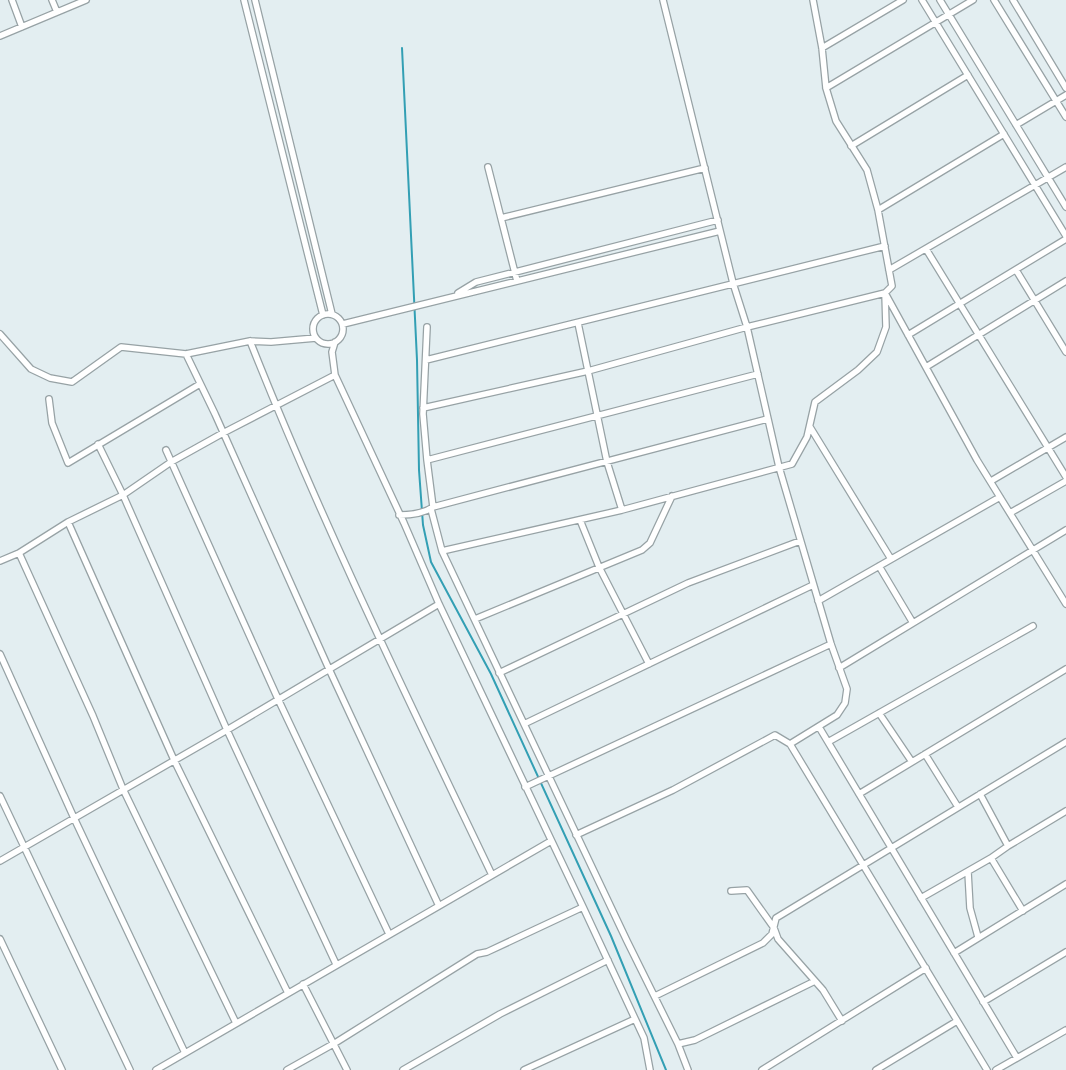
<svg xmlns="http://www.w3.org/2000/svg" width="1066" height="1070" viewBox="0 0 1066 1070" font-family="Montserrat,sans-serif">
  <rect width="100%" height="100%" fill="#e3eef1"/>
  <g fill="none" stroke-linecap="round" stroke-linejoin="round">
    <path stroke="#339fb4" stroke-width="2" d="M402,48L417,360L419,470L423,525L431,562L491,674L611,936L666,1070"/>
    <defs>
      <path id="minor" d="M12,0L22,27
        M52,0L57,12
        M244,0L323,315
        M255,0L332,314
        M922,0L1066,236
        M940,0L1066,207
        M994,0L1066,117
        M1013,0L1066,88
        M0,36L86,0
        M822,48L903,0
        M826,88L973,0
        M1016,125L1066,95
        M851,146L968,75
        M488,167L517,281
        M878,210L1004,134
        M501,218L705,168
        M926,249L1066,477
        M889,270L1066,167
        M1016,270L1066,352
        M458,293L476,282L718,220
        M313 329a15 15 0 1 1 30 0a15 15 0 1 1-30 0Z
        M578,323L607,462L622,510
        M343,324L720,231
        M427,327L423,414L427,460L433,507
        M0,334L31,369L50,378L72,382L121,347L186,354L250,341L271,342L316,338
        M908,335L1066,239
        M250,341C322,523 408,699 492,875
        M335,342L332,352L335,375L404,523L439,604L583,907L644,1038L650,1070
        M186,354L215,414L329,669L439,906
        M426,360L885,246
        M926,367L1066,281
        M49,399L52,423L68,463L200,384
        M423,408L588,371L747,327L885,293L977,460L1066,604
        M810,427L891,559
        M98,444L123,495L227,730L336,964
        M166,450L278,699L389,934
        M427,460L758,374
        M991,481L1066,437
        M431,509L442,551L627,941L678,1044L688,1070
        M1010,513L1066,481
        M399,515C411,515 423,514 433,507L767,419
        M580,520L599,567L649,664
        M68,522L174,760L288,993
        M442,551L622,510L792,464L807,437L815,402L858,370L877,352L886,327L885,293L892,286L878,210L867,170L836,121L826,88L822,48L813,0
        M19,553L93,716L123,789L236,1023
        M0,561L19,553L68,522L123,495L171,462L223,433L335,375
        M879,566L913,623
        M818,601L1000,497
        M475,619L642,550L650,543L672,496
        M0,654L74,818L185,1053
        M839,668L1066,530
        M499,673L688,583L800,541
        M879,713L912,762
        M524,724L813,585
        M819,727L1017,1058
        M828,742L1033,626
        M790,744L987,1070
        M925,754L958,807
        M525,787L831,644
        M859,794L1066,669
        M980,794L1008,846L991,858L1023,911
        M0,796L130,1070
        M576,835L673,790L775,735L790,744L837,715L845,703L847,689L831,644L779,467L747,327L733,283L663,0
        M1008,846L1066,811
        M0,861L227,730L439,604
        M968,872L970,908L978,937
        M731,891L747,890L774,928L778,939L823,990L842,1021
        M921,898L991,858
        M0,939L62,1070
        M954,953L1066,884
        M303,984L347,1070
        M655,996L763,943L772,934L776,918L1066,742
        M983,1002L1066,952
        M678,1044L695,1040L815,981
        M156,1070L551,841
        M287,1070L335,1043L477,954L487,952L583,907
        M403,1070L500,1014L608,960
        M524,1070L635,1019
        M762,1070L926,968
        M876,1070L957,1021
        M996,1070L1066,1030"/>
    </defs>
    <use href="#minor" stroke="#97a2a5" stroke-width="8"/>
    <use href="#minor" stroke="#fff" stroke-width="5.5"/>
  </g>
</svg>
